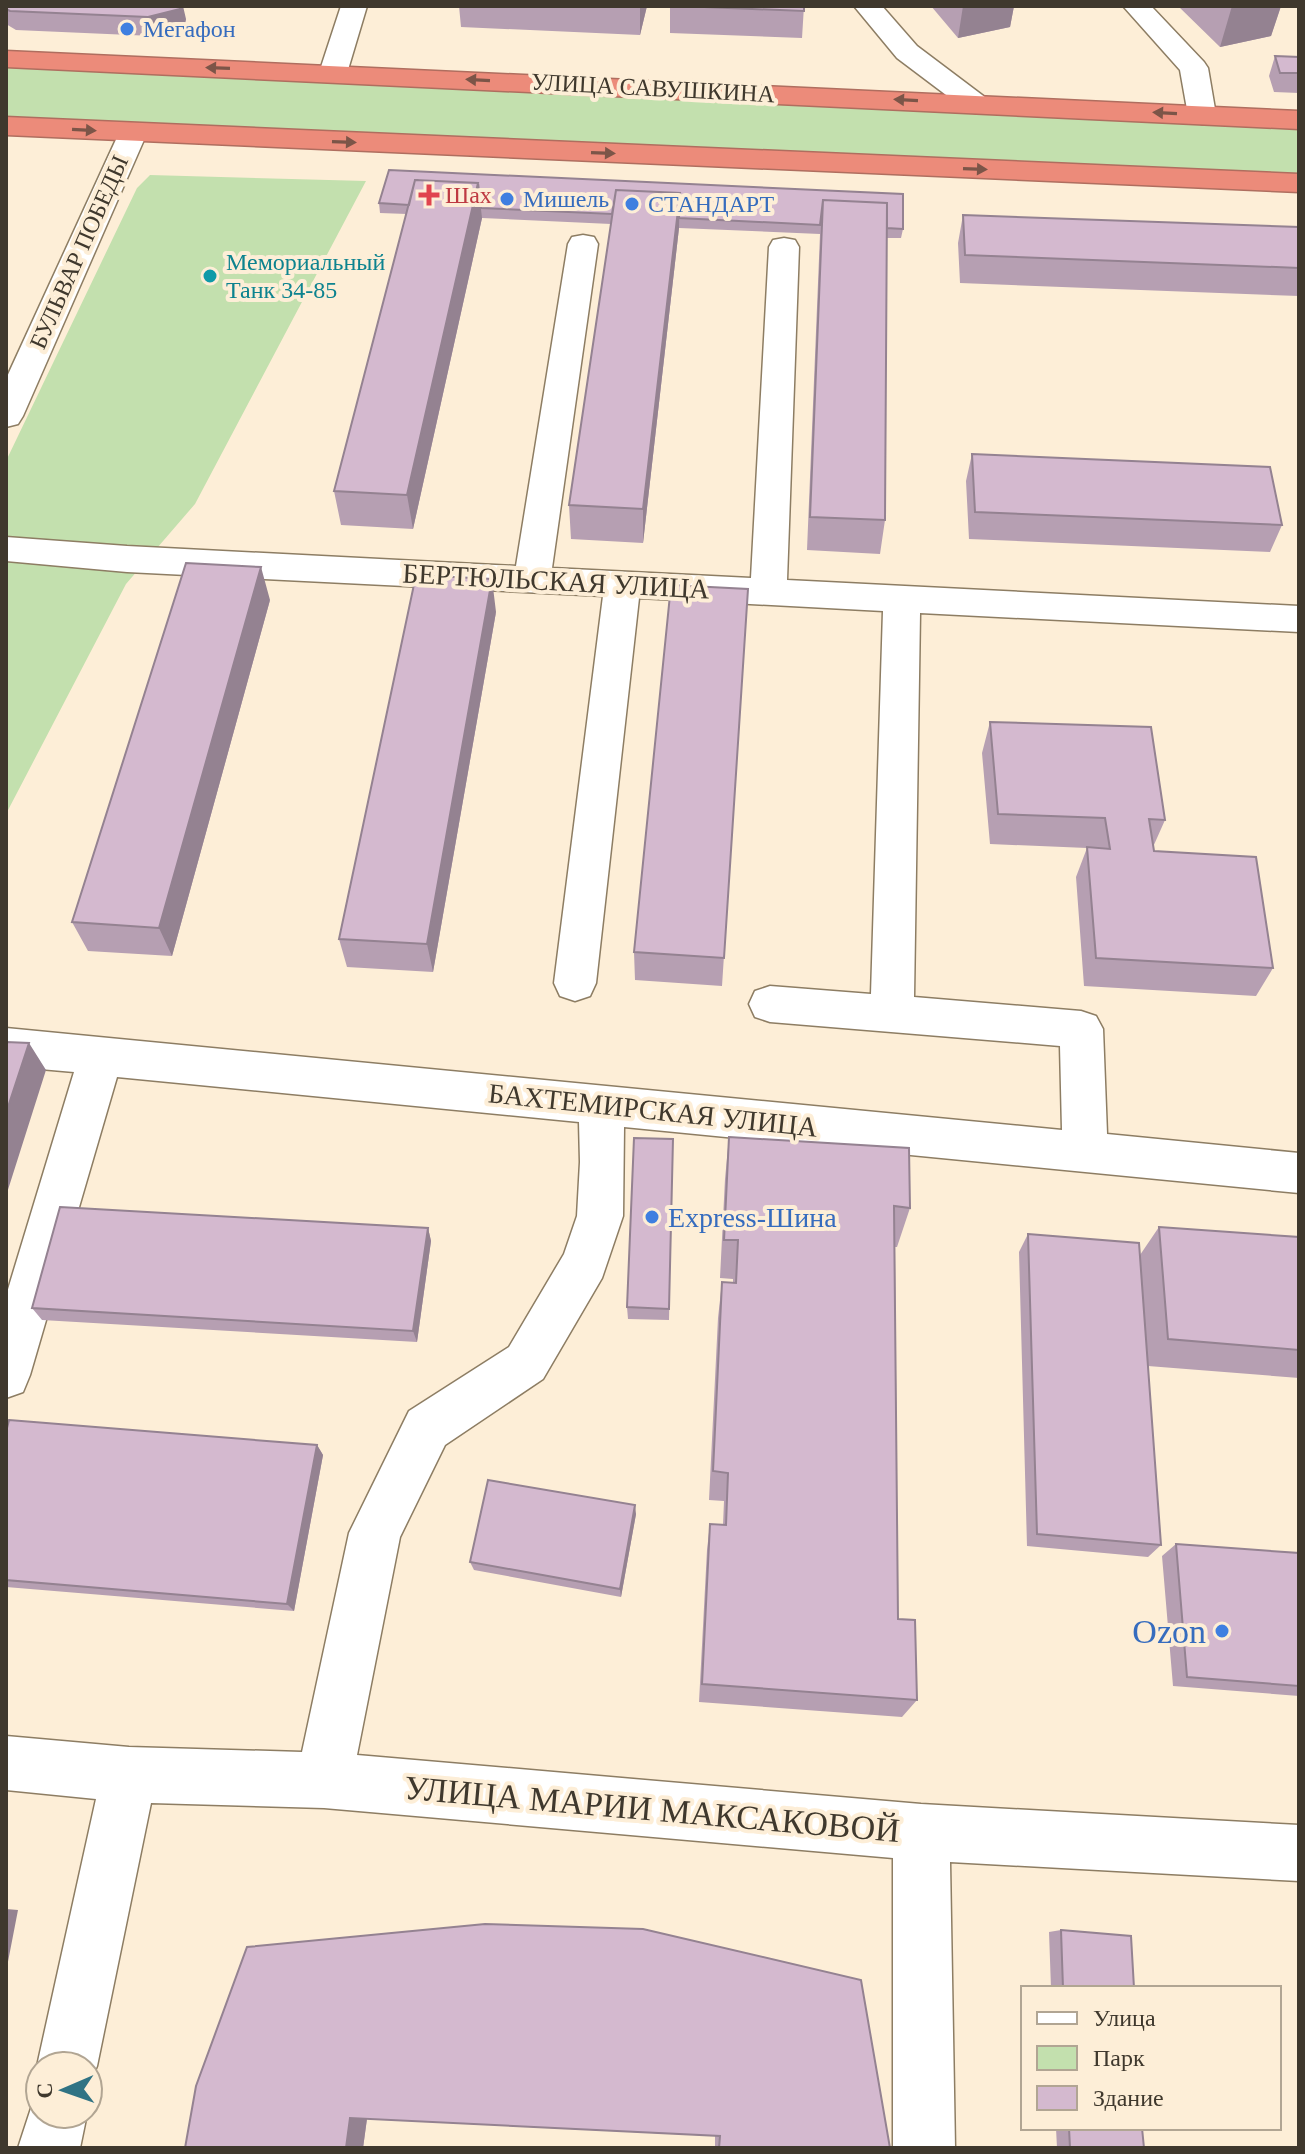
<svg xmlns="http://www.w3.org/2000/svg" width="1305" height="2154" viewBox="0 0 1305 2154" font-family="Georgia,serif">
  <rect width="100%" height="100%" fill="#fdeed7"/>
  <path fill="#c3e0ae" d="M6,59L1299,120V183L6,125Z
    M150,175L366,181L195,504L126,584L6,814V461L137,188Z"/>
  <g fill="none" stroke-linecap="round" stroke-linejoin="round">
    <defs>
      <path id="minor" d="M341,6H367L347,73L343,79L333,81L323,79L319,73Z
        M854,6H882L917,46L986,98L990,104L986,110L976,113L966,110L897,58Z
        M1123,6H1151L1204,62L1208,68L1216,115L1212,121L1202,124L1192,121L1188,115L1180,70Z
        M133,124L143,127L147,133L23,416L18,424L6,427V379L119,133L123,127Z
        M583,235L594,237L598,244L552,568L751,578L769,247L773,240L784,238L795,240L799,247L787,580L1299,606V632L920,613L914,997L1081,1011L1096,1016L1103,1029L1107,1134L1299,1153V1193L624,1127L623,1216L602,1278L543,1379L445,1445L400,1537L357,1755L921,1804L1299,1825V1881L950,1862L955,2148H893V1858L324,1808L151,1803L97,2066L88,2087V2066H40V2073L37,2066L96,1799L6,1790V1736L129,1747L302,1752L349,1533L409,1411L509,1347L564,1254L577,1216L580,1162L579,1122L117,1077L30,1375L23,1392L6,1398V1296L74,1072L6,1066V1028L1062,1130L1060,1046L770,1022L755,1017L749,1004L755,991L770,986L871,994L883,611L639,598L596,983L590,996L575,1001L560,996L554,983L603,596L127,572L6,561V537L127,546L516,566L568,244L572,237Z
        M40,2091V2114H87L80,2148H18L36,2093Z"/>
      <path id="highway" d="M6,51L1299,111V129L6,67Z
        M6,117L1299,174V192L6,135Z"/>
    </defs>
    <use href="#minor" stroke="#8d7d63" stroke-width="3"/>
    <use href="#highway" stroke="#af6e5f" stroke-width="3"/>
    <use href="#minor" fill="#fff" fill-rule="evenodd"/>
    <use href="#highway" fill="#ec8b7a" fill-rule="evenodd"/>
  </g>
  <path fill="#b69fb2" d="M6,6L186,19L184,28L153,36L16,30L6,24Z
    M459,6H647L640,35L461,27Z
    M670,6H804L802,38L670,33Z
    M931,6H1014L1010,27L958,38Z
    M1178,6H1281L1271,36L1220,47Z
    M1275,56L1299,57V93L1274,92L1269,76Z
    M389,170L903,229L901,238H887L885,520L880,554L807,550L820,234L679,228L643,543L571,539L569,505L611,224L482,218L413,529L341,525L334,491L407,214L380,213L379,203Z
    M963,215L1299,227V296L960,283L958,243Z
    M972,454L1282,525L1270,552L969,539L966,481Z
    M748,589L722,986L635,980L634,952Z
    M270,600L172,956L88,951L72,922Z
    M496,612L433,972L347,967L339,939Z
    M990,722L1165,820L1153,847L1154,851L1273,968L1256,996L1084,986L1076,877L1087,848L990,844L982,753Z
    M729,1137L910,1208L897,1247H895L898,1619L917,1700L902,1717L699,1702L707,1550L710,1524L723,1525L724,1501L709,1500L718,1318L722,1282H733V1279L720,1278L725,1179Z
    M673,1139L669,1320L628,1319L627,1307Z
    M1159,1227L1299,1237V1378L1148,1366L1161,1545L1148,1557L1027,1546L1019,1252L1028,1234L1140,1255Z
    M428,1228L431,1241L417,1342L42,1320L32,1308Z
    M6,1432L317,1445L323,1455L294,1611L6,1587Z
    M636,1514L621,1597L474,1570L470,1562Z
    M1176,1544L1299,1553V1696L1173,1686L1162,1556Z
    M643,1929L890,2148H715V2136L367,2119L363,2148H185Z
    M1061,1930L1134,1988H1051L1049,1932Z
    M1056,2128H1142L1144,2148H1057Z"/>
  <path fill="#948291" d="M180,6H183L186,19L184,28L153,36L148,17Z
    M640,6H647L640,35Z
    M963,6H1014L1010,27L958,38Z
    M1232,6H1281L1271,36L1220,47Z
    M478,183L482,218L413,529L407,495Z
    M680,193L679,228L643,543V509Z
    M261,567L270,600L172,956L159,928Z
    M492,579L496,612L433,972L427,944Z
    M29,1043L46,1070L6,1196V1113Z
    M428,1228L431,1241L417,1342L413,1331Z
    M317,1445L323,1455L294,1611L287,1604Z
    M635,1505L636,1514L621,1597L620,1589Z
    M6,1909L18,1910L6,1972Z
    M368,2111L363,2148H346L350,2118Z"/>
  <path fill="#d4b9cf" stroke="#948291" stroke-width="2" d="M6,6H180V9L148,17L10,11L6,9Z
    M680,6H804V11Z
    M1275,56L1299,57V73H1280Z
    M389,170L903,194V229L887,228V203L823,200L820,225L679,218L680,193L616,190L612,214L481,208L478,183L415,180L409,205L379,203Z
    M415,180L478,183L407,495L334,491Z
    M616,190L680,193L643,509L569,505Z
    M823,200L887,203L885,520L810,517Z
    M963,215L1299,227V268L965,255Z
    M972,454L1270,467L1282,525L975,512Z
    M186,563L261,567L159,928L72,922Z
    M416,575L492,579L427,944L339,939Z
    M671,585L748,589L724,958L634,952Z
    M990,722L1151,727L1165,820L1149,819L1154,851L1256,857L1273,968L1096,958L1087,847L1110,849L1105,818L998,814Z
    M6,1042L29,1043L6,1113Z
    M729,1137L909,1148L910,1208L894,1206L898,1619L915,1620L917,1700L702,1684L710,1524L726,1525L728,1473L713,1471L722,1282L736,1283L738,1240H724Z
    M634,1138L673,1139L669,1309L627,1307Z
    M60,1207L428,1228L413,1331L32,1308Z
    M1159,1227L1299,1237V1350L1168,1339Z
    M1028,1234L1139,1243L1161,1545L1037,1534Z
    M9,1420L317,1445L287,1604L6,1580V1432Z
    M488,1480L635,1505L620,1589L470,1562Z
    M1176,1544L1299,1553V1686L1187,1677Z
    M485,1924L643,1929L861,1980L890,2148H719L720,2136L350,2118L346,2148H185L196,2086L247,1947Z
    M1061,1930L1131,1936L1134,1988H1063Z
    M1069,2128H1142L1144,2148H1070Z"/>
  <defs><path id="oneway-solid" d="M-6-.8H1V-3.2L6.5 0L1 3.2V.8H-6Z" transform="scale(2)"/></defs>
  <g fill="#7c5548">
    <use href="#oneway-solid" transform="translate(218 68) rotate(-178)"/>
    <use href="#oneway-solid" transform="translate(478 80) rotate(-177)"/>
    <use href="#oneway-solid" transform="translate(906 100) rotate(-177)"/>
    <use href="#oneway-solid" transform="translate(1165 113) rotate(-177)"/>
    <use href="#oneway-solid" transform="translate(84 130) rotate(3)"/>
    <use href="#oneway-solid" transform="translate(344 142) rotate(2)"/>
    <use href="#oneway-solid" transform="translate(603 153) rotate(2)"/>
    <use href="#oneway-solid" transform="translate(975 169) rotate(2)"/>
  </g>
  <g fill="#3f7fe0" stroke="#fdeed7" stroke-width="3">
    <circle cx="127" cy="29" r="8"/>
    <circle cx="507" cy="199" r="8"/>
    <circle cx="632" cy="204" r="8"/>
    <circle cx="652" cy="1217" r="8"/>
    <circle cx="1222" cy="1631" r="8"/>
  </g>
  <path fill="#e0444e" stroke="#fdeed7" stroke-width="3" d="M425 183h8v8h8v8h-8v8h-8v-8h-8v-8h8z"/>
  <circle fill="#0f9aa8" stroke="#fdeed7" stroke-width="3" cx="210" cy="276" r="8"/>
  <g text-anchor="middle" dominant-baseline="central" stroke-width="8" stroke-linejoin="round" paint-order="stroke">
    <g font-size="24" fill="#366cbe" stroke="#fdeed7" text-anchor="start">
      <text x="143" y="29">Мегафон</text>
      <text x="523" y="199">Мишель</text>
      <text x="648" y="204">СТАНДАРТ</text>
    </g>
    <g font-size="24" fill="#3f382d" stroke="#fdeed7">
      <text transform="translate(653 88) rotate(3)">УЛИЦА САВУШКИНА</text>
      <text transform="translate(79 252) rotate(-66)">БУЛЬВАР ПОБЕДЫ</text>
    </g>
    <g font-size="24" fill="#be3a42" stroke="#fdeed7" text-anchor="start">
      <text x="445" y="195">Шах</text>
    </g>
    <g font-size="24" fill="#0d838f" stroke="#fdeed7" text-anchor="start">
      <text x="226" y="262">Мемориальный<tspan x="226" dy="28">Танк 34-85</tspan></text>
    </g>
    <g font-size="28" fill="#3f382d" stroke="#fdeed7">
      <text transform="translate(556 581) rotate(3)">БЕРТЮЛЬСКАЯ УЛИЦА</text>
      <text transform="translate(653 1110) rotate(6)">БАХТЕМИРСКАЯ УЛИЦА</text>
    </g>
    <g font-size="28" fill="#366cbe" stroke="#fdeed7" text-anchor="start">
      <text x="668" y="1217">Express-Шина</text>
    </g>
    <g font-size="34" fill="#366cbe" stroke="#fdeed7" text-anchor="end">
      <text x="1206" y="1631">Ozon</text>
    </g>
    <g font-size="34" fill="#3f382d" stroke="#fdeed7">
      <text transform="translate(652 1809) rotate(5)">УЛИЦА МАРИИ МАКСАКОВОЙ</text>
    </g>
  </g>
  <rect width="1305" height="2154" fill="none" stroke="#3f382d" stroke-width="16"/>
  <rect x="1021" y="1986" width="260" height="144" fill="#fdeed7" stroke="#b1a593" stroke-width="2"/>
  <rect x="1037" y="2012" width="40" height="12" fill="#ffffff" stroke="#b1a593" stroke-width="2"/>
  <text x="1093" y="2026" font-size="24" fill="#3f382d">Улица</text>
  <rect x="1037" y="2046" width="40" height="24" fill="#c3e0ae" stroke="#b1a593" stroke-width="2"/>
  <text x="1093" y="2066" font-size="24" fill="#3f382d">Парк</text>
  <rect x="1037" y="2086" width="40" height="24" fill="#d4b9cf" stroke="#b1a593" stroke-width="2"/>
  <text x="1093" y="2106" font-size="24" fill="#3f382d">Здание</text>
  <g transform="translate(64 2090) rotate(268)"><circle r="38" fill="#fdeed7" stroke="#b1a593" stroke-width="2"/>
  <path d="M0-6L14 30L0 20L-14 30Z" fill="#307384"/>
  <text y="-12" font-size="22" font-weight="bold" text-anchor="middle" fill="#3f382d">С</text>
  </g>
</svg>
